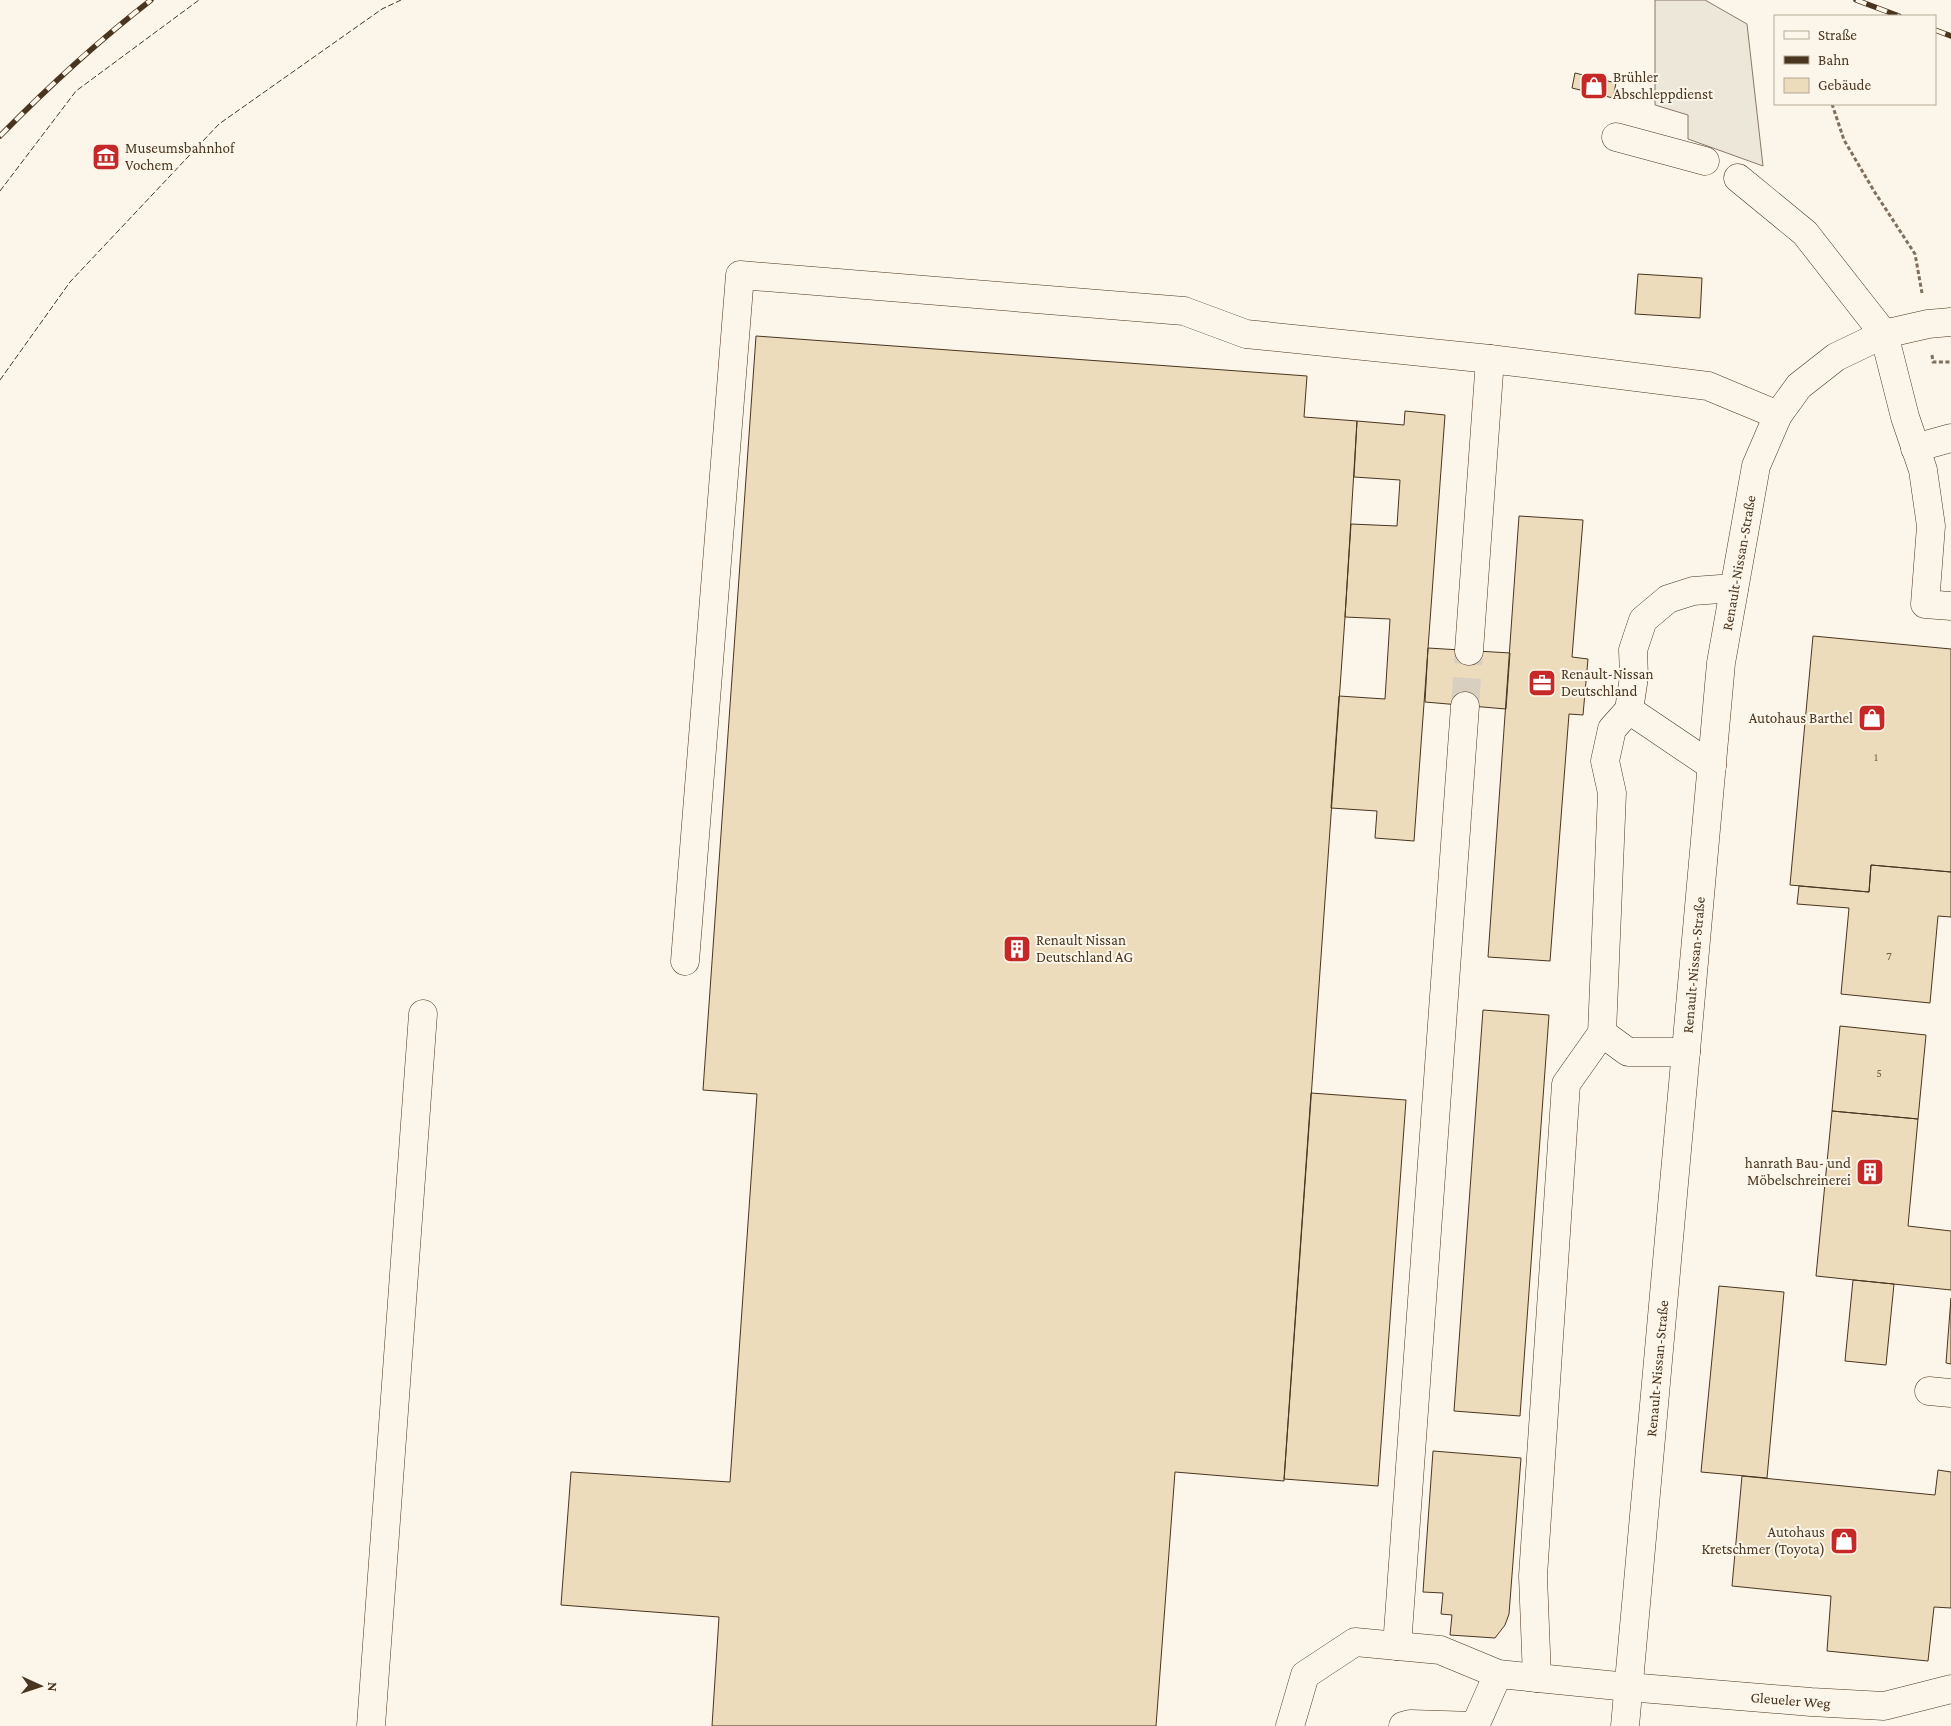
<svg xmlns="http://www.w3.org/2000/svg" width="1951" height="1726" viewBox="0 0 1951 1726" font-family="'Crimson Pro',serif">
  <rect width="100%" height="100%" fill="#fbf6e9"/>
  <path fill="#ede7d9" stroke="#887966" d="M1655,0H1705L1747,24L1763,166L1688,139V115L1655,105Z"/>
  <path fill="#ecdcbc" stroke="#4a3520" d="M1575,73L1616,83L1613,98L1572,88Z
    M1638,274L1702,278L1700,318L1635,314Z
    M756,336L1307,376L1304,417L1357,421L1345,617L1284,1481L1175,1472L1156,1726H712L719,1617L561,1605L571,1472L730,1482L757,1094L703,1090Z
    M1405,411L1445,415L1414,841L1375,838L1377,811L1331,808L1339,696L1385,699L1390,619L1345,617L1351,524L1397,526L1400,480L1354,477L1357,421L1404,425Z
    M1519,516L1583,520L1572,657L1588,659L1583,715L1569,714L1550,961L1488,957Z
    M1813,636L1951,649V872L1871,865L1869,892L1790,885Z
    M1428,648L1510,653L1506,709L1425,702Z
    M1871,865L1951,872V917L1938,916L1930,1003L1841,994L1849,908L1797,904L1799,886L1869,892Z
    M1483,1010L1549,1015L1520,1416L1454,1411Z
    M1840,1026L1926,1035L1918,1119L1832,1111Z
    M1311,1093L1406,1100L1378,1486L1284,1479Z
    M1832,1111L1918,1119L1908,1226L1951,1231V1290L1816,1276Z
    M1853,1280L1894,1284L1886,1365L1845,1361Z
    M1719,1286L1784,1292L1767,1478L1701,1472Z
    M1951,1298V1364L1946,1363Z
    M1433,1451L1521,1458L1509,1614L1505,1625L1495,1638L1450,1635L1452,1615L1441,1614L1443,1593L1423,1592Z
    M1938,1470L1951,1472V1608L1934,1607L1928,1661L1827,1651L1831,1596L1732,1586L1742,1476L1935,1495Z"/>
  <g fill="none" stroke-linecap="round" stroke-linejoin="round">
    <path stroke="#d8cfc1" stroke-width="28" stroke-dasharray="28 14" stroke-linecap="butt" d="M1465,706L1469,651"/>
    <defs>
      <g id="minor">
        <path d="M1616,137L1705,161"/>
        <path d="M1738,178L1805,233L1884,334L1905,417L1923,470L1931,526L1925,604L1951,606"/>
        <path d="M1915,448L1951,438"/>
        <path d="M1469,651L1490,359"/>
        <path d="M1629,710L1712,766"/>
        <path d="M685,961L740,275L1184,311L1246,334L1490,359L1708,386L1778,415"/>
        <path d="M1602,1033L1628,1052H1686"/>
        <path d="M1929,1391L1951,1393"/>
        <path d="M1397,1646L1465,706"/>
        <path d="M1537,1678L1533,1576L1566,1084L1602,1033L1612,793L1605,761L1612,729L1629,710L1634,677L1633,650L1643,620L1668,599L1693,591L1734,588"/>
        <path d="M371,1726L423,1014"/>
        <path id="s1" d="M1290,1726L1305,1675L1355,1642L1440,1650L1498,1674L1628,1687L1811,1702L1884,1706L1951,1689"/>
        <path d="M1403,1726L1410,1724L1475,1726"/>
        <path d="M1475,1726L1498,1674"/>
        <path id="s2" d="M1625,1726L1721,663L1756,466L1778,415L1799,386L1836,357L1884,334L1928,324L1951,322"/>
      </g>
    </defs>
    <use href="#minor" stroke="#4a3520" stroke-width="29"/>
    <path stroke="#7f6f5c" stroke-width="3" stroke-dasharray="4 2.5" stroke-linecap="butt" d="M1832,104L1844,140L1874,191L1915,254L1922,293
      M1932,355L1933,362H1951"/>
    <use href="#minor" stroke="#fbf6e9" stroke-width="28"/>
    <defs>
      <path id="rail" d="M1856,0L1899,16
        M1935,30L1951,36
        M0,136C48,87 97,42 151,0"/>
    </defs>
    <use href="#rail" stroke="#4a3520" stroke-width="5.5"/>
    <use href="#rail" stroke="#fbf6e9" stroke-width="4" stroke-dasharray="11" stroke-linecap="butt"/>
    <path stroke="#4a3520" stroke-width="1" stroke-dasharray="6 2.5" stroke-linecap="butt" d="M0,191L76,91L199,0
      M0,380L70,282L219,124L382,9L401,0"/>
  </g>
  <defs>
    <symbol id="shop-square" viewBox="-11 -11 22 22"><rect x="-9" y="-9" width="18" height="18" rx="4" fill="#c62828" stroke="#fbf6e9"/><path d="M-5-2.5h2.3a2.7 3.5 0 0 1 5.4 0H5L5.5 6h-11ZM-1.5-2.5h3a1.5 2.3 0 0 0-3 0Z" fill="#fff"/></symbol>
    <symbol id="museum-square" viewBox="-11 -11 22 22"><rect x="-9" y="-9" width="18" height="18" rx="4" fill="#c62828" stroke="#fbf6e9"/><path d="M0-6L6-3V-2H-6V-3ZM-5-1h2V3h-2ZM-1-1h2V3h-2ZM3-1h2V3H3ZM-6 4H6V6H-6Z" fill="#fff"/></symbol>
    <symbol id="office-square" viewBox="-11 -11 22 22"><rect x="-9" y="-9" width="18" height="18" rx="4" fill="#c62828" stroke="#fbf6e9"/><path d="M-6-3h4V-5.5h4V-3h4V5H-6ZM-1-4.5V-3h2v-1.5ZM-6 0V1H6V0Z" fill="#fff"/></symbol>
    <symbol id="building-square" viewBox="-11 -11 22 22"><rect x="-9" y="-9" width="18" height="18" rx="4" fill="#c62828" stroke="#fbf6e9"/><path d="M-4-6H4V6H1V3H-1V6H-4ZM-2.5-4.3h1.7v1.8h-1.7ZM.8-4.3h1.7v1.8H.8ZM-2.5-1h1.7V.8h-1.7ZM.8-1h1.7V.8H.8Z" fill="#fff"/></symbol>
  </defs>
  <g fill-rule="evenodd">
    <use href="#shop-square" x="1578" y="70" width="32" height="32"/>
    <use href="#museum-square" x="90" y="141" width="32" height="32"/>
    <use href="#office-square" x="1526" y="667" width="32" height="32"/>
    <use href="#shop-square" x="1856" y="702" width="32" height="32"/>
    <use href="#building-square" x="1001" y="933" width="32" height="32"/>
    <use href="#building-square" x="1854" y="1156" width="32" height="32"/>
    <use href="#shop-square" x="1828" y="1525" width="32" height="32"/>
  </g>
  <g text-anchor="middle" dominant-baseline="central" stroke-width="4" stroke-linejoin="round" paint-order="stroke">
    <g font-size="12" fill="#725f47">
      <text x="1876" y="757">1</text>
      <text x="1889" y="956">7</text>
      <text x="1879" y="1073">5</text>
    </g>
    <g font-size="15" fill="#4a3520" stroke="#fbf6e9" text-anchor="start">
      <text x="1613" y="77">Brühler<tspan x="1613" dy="17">Abschleppdienst</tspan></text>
      <text x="125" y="148">Museumsbahnhof<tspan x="125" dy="17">Vochem</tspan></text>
      <text x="1561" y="674">Renault-Nissan<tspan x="1561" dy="17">Deutschland</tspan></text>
      <text x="1853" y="718" text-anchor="end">Autohaus Barthel</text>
      <text x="1036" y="940">Renault Nissan<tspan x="1036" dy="17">Deutschland AG</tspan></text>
      <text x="1851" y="1163" text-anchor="end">hanrath Bau- und<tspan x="1851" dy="17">Möbelschreinerei</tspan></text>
      <text x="1825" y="1532" text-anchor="end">Autohaus<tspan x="1825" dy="17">Kretschmer (Toyota)</tspan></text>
    </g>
    <g font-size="15" fill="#4a3520" stroke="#fbf6e9">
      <text stroke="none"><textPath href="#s2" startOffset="1169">Renault-Nissan-Straße</textPath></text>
      <text stroke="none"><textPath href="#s2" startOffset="764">Renault-Nissan-Straße</textPath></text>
      <text stroke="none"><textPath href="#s2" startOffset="359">Renault-Nissan-Straße</textPath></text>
      <text stroke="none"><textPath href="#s1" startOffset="555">Gleueler Weg</textPath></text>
    </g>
  </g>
  <rect x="1774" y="15" width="162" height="90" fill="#fbf6e9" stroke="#b4a999"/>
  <rect x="1784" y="31" width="25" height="8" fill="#fbf6e9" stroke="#b4a999"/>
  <text x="1818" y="40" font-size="15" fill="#4a3520">Straße</text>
  <rect x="1784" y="56" width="25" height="8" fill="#4a3520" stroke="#b4a999"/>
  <text x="1818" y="65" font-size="15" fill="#4a3520">Bahn</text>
  <rect x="1784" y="78" width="25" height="15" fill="#ecdcbc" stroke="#b4a999"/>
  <text x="1818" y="90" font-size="15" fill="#4a3520">Gebäude</text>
  <g transform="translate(40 1686) rotate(93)" stroke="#fbf6e9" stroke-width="4" paint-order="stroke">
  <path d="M0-4L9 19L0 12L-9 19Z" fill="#4a3520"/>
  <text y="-8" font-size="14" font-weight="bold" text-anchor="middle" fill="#4a3520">N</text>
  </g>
</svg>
